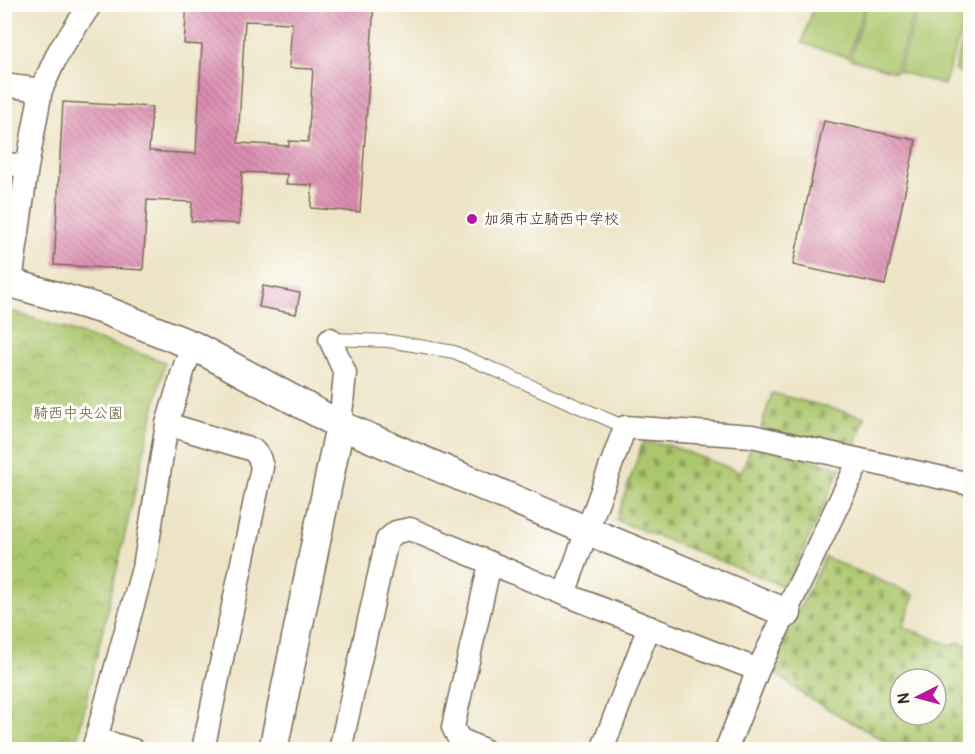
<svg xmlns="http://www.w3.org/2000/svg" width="975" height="754" viewBox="0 0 975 754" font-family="Pangolin,'Klee One',sans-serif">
  <defs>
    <pattern id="cemetery-stones" width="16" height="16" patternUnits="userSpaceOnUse" patternTransform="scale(1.5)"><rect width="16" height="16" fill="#abc76d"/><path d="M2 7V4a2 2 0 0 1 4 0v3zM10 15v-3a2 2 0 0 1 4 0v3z" fill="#8ca259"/></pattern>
    <pattern id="park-crowns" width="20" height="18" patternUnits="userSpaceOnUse" patternTransform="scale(1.5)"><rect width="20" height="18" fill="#abc76d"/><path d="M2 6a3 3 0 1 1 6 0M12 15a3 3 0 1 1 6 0" fill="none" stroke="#8ca259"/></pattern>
    <pattern id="building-back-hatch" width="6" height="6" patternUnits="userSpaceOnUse" patternTransform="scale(1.5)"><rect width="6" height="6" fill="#dc8db1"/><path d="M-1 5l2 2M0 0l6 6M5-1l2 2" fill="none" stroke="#b4738f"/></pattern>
  </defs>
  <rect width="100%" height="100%" fill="#fdfcf7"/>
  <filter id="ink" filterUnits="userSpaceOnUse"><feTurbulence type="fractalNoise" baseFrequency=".0167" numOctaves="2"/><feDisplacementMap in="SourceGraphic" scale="12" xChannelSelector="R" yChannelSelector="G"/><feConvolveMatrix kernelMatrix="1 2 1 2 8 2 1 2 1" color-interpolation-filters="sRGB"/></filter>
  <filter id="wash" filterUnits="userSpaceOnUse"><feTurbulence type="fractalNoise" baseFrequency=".008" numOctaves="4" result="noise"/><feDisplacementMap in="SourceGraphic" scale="24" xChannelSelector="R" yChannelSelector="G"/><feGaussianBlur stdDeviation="1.35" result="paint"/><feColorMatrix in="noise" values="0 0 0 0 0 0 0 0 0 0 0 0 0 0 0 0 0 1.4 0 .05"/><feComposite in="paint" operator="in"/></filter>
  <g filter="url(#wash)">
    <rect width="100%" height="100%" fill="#ede4c6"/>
    <path fill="#abc76d" stroke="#737846" stroke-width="1.5" d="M920,4L970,5L944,85L898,71Z
      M814,5H865L848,57L802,43Z
      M867,5H917L895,72L850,59Z
      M970,17V76L954,70Z"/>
    <path fill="url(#cemetery-stones)" stroke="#737846" stroke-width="1.5" fill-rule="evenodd" d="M772,393L865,417L854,451L761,428Z
      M643,442L668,445L741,472L752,445L841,468L786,587L616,520Z
      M825,557L914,595L903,627L950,645L958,642L967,646L970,638V749H898L804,695L774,672L772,664ZM900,679H936V715H900Z"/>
    <path fill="url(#park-crowns)" stroke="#737846" stroke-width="1.5" d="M5,309L165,362L75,749H5Z"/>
    <g id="blocks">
      <path fill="url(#building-back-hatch)" fill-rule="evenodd" d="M187,4H374L360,212L311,208L312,185L286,184L287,174L242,172L239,224L191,221L192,202L147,200L143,270L54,265L63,102L152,107L149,151L196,154L202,45L184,44ZM245,21L292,23L289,68L313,69L308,142L289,141V146L238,143Z
        M824,121L916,140L885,285L793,265Z
        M263,286L300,293L296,314L259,307Z"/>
    </g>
  </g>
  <g filter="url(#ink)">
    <use href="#blocks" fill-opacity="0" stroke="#796b59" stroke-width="1.5"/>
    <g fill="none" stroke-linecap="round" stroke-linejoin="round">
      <defs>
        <path id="service" d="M330,339L389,341L454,352L625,427"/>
        <path id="minor" d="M4,85L41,90
          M4,163L27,167
          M11,282L27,167L41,90L59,51L91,4
          M330,339L345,373L340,425
          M167,424L253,450L259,457L262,467L203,750
          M564,594L625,427L752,436L970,484
          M96,739L133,750
          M93,750L145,561L167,424L185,365L194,346
          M340,750L387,540L396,532L410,529L564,594L758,670
          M484,750L459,739L453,727L490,564
          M602,750L649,627
          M726,750L758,670L859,461"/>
        <path id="tertiary" d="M4,281L104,310L194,346L340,425L588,531L787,613
          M273,750L340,425"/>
      </defs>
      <use href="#service" stroke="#796b59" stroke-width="14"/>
      <use href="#minor" stroke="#796b59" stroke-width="25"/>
      <use href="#tertiary" stroke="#796b59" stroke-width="31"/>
      <use href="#service" stroke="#fff" stroke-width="12"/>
      <use href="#minor" stroke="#fff" stroke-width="22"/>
      <use href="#tertiary" stroke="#fff" stroke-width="28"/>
    </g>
  </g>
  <circle fill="#b5179e" stroke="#fdfcf7" stroke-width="2" cx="472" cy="219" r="6"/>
  <g text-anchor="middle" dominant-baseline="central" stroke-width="6" stroke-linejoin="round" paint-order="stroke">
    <g font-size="15" fill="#3b2a1e" stroke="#fdfcf7" text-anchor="start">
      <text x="484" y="219">加須市立騎西中学校</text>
    </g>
    <g font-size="15" fill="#5d5936" stroke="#fdfcf7">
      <text x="78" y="413">騎西中央公園</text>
    </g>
  </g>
  <rect width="975" height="754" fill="none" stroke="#fdfcf7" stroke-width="24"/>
  <g transform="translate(918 697) rotate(264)"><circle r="28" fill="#fdfcf7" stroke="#afa8a0" stroke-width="1.5"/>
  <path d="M0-4.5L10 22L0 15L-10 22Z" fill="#b5179e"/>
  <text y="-9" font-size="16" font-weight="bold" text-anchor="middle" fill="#3b2a1e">N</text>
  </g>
</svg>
